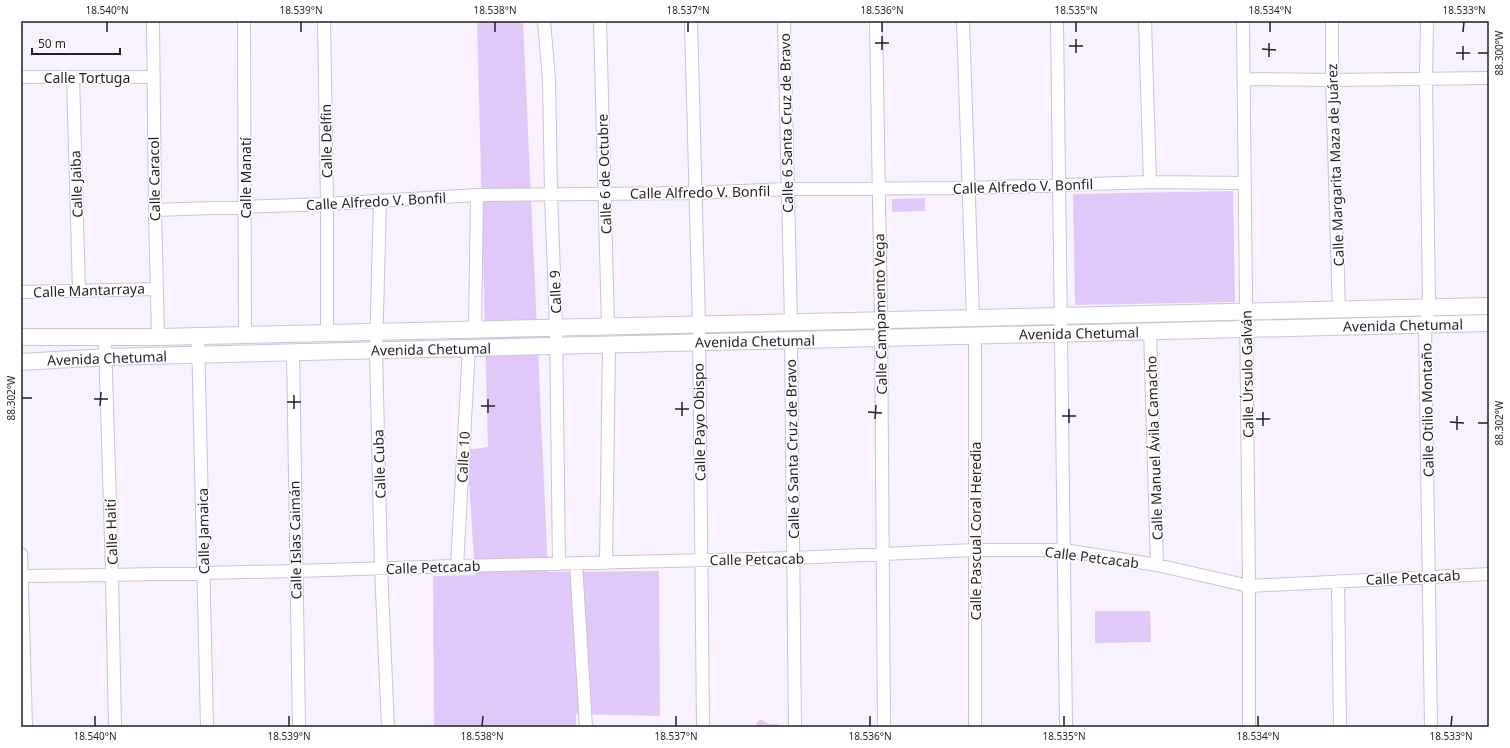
<svg xmlns="http://www.w3.org/2000/svg" width="1510" height="748" viewBox="0 0 1510 748" font-family="'Noto Sans',sans-serif">
  <rect width="100%" height="100%" fill="#f8f2fe"/>
  <path fill="#e2c8f9" d="M477,21H523L548,572L659,571L660,716L576,714V727H434L433,576L475,575L467,450L488,447Z
    M1233,191L1235,302L1075,305L1073,194Z
    M925,198V211L892,212V199Z
    M1095,611H1150L1151,642L1095,643Z
    M760,719L769,724H778L781,727H754Z"/>
  <g fill="none" stroke-linecap="round" stroke-linejoin="round">
    <defs>
      <path id="minor" d="M153,21L155,210L158,337
        M244,21L245,334
        M324,21L327,204V333
        M544,21L549,80L551,194L556,327L559,564
        M600,21L608,326
        M691,21L699,324L703,727
        M784,21L791,322
        M876,21L881,320L884,727
        M963,21L973,318
        M1057,21L1066,727
        M1145,21L1150,182
        M1243,21L1249,586V727
        M1332,21V80L1339,309
        M1427,21L1426,79L1429,307L1425,325L1431,727
        M21,77H153
        M73,77L79,291
        M1244,79L1332,80L1489,78
        M380,201L376,350L381,568L388,727
        M155,210L327,204L477,195L694,193L788,189L969,188L1150,182L1244,183
        M21,292L157,289
        M475,329L477,195
        M1150,331L1157,565
        M198,336L207,727
        M105,338L112,575L115,727
        M791,340L795,727
        M293,352L299,727
        M21,554L26,727
        M576,563L586,727
        M606,563L609,345
        M457,566L469,348
        M21,576L112,575L295,571L457,566L793,558L974,550H1064L1157,565L1249,586L1489,574
        M1338,581L1340,727
        M975,727V336"/>
      <path id="major" d="M21,337H158L1489,306
        M21,362L106,357L1489,323"/>
    </defs>
    <use href="#minor" stroke="#ccc2d6" stroke-width="14"/>
    <use href="#major" stroke="#ccc2d6" stroke-width="18"/>
    <use href="#minor" stroke="#fff" stroke-width="12"/>
    <use href="#major" stroke="#fff" stroke-width="16"/>
  </g>
  <path fill="none" stroke="#231f26" stroke-width="1.5" d="M107,32V22M301,32V22M495,32V22M688,32V22M882,32V22M1076,32V22M1270,32V22M1463,32L1464,22M875,43H889M1069,46H1083M1262,49L1276,50M882,50V36M1076,53V39M1456,53H1470M1478,53H1488M1269,57V43M1463,60V46M22,398H32M94,399H108M287,402H301M100,406L101,392M481,406H495M294,409V395M675,409H689M868,412L882,413M488,413V399M682,416V402M1062,416H1076M875,419L876,405M1256,419H1270M1450,422L1464,423M1069,423V409M1478,423H1488M1263,426V412M1457,430V416M95,726V716M289,726V716M482,726L483,716M676,726V716M870,726V716M1064,726V716M1258,726V716M1451,726L1452,716"/>
  <g text-anchor="middle" dominant-baseline="central" stroke-width="3" stroke-linejoin="round" paint-order="stroke">
    <g font-size="14" fill="#231f26" stroke="#fff">
      <text x="87" y="77">Calle Tortuga</text>
      <text transform="translate(786 123) rotate(-91)">Calle 6 Santa Cruz de Bravo</text>
      <text transform="translate(326 141) rotate(-91)">Calle Delfin</text>
      <text transform="translate(1335 165) rotate(-92)">Calle Margarita Maza de Juárez</text>
      <text transform="translate(604 174) rotate(-92)">Calle 6 de Octubre</text>
      <text transform="translate(245 178) rotate(-90)">Calle Manatí</text>
      <text transform="translate(154 179) rotate(-91)">Calle Caracol</text>
      <text transform="translate(76 184) rotate(-92)">Calle Jaiba</text>
      <text transform="translate(1023 186) rotate(-2)">Calle Alfredo V. Bonfil</text>
      <text transform="translate(700 192) rotate(-1)">Calle Alfredo V. Bonfil</text>
      <text transform="translate(376 201) rotate(-3)">Calle Alfredo V. Bonfil</text>
      <text transform="translate(89 290) rotate(-2)">Calle Mantarraya</text>
      <text transform="translate(555 292) rotate(-92)">Calle 9</text>
      <text transform="translate(880 314) rotate(-91)">Calle Campamento Vega</text>
      <text transform="translate(1403 325) rotate(-1)">Avenida Chetumal</text>
      <text transform="translate(1079 333) rotate(-1)">Avenida Chetumal</text>
      <text transform="translate(755 341) rotate(-1)">Avenida Chetumal</text>
      <text transform="translate(431 349) rotate(-1)">Avenida Chetumal</text>
      <text transform="translate(107 358) rotate(-2)">Avenida Chetumal</text>
      <text transform="translate(1247 374) rotate(-91)">Calle Úrsulo Galván</text>
      <text transform="translate(1427 410) rotate(-91)">Calle Otilio Montaño</text>
      <text transform="translate(699 422) rotate(-91)">Calle Payo Obispo</text>
      <text transform="translate(1154 448) rotate(-92)">Calle Manuel Ávila Camacho</text>
      <text transform="translate(792 449) rotate(-91)">Calle 6 Santa Cruz de Bravo</text>
      <text transform="translate(463 457) rotate(-87)">Calle 10</text>
      <text transform="translate(379 464) rotate(-92)">Calle Cuba</text>
      <text transform="translate(203 531) rotate(-91)">Calle Jamaica</text>
      <text transform="translate(975 531) rotate(-90)">Calle Pascual Coral Heredia</text>
      <text transform="translate(111 532) rotate(-92)">Calle Haití</text>
      <text transform="translate(295 540) rotate(-91)">Calle Islas Caimán</text>
      <text transform="translate(1092 557) rotate(7)">Calle Petcacab</text>
      <text transform="translate(757 559) rotate(-1)">Calle Petcacab</text>
      <text transform="translate(433 567) rotate(-2)">Calle Petcacab</text>
      <text transform="translate(1413 577) rotate(-3)">Calle Petcacab</text>
    </g>
  </g>
  <rect width="1510" height="748" fill="none" stroke="#ffffff" stroke-width="44"/>
  <path d="M32 48v6h88v-6" fill="none" stroke="#231f26" stroke-width="2"/>
  <text x="38" y="48" font-size="12" fill="#231f26" stroke="#ffffff" stroke-width="3" paint-order="stroke">50 m</text>
  <rect x="22" y="22" width="1466" height="704" fill="none" stroke="#231f26" stroke-width="1.5"/>
  <g font-size="10" text-anchor="middle" fill="#231f26">
    <text x="107" y="14">18.540°N</text>
    <text x="301" y="14">18.539°N</text>
    <text x="495" y="14">18.538°N</text>
    <text x="688" y="14">18.537°N</text>
    <text x="882" y="14">18.536°N</text>
    <text x="1076" y="14">18.535°N</text>
    <text x="1270" y="14">18.534°N</text>
    <text x="1464" y="14">18.533°N</text>
    <text transform="translate(1499 53) rotate(-90)" y="4">88.300°W</text>
    <text transform="translate(11 398) rotate(-90)" y="4">88.302°W</text>
    <text transform="translate(1499 423) rotate(-90)" y="4">88.302°W</text>
    <text x="95" y="740">18.540°N</text>
    <text x="289" y="740">18.539°N</text>
    <text x="482" y="740">18.538°N</text>
    <text x="676" y="740">18.537°N</text>
    <text x="870" y="740">18.536°N</text>
    <text x="1064" y="740">18.535°N</text>
    <text x="1258" y="740">18.534°N</text>
    <text x="1451" y="740">18.533°N</text>
  </g>
</svg>
